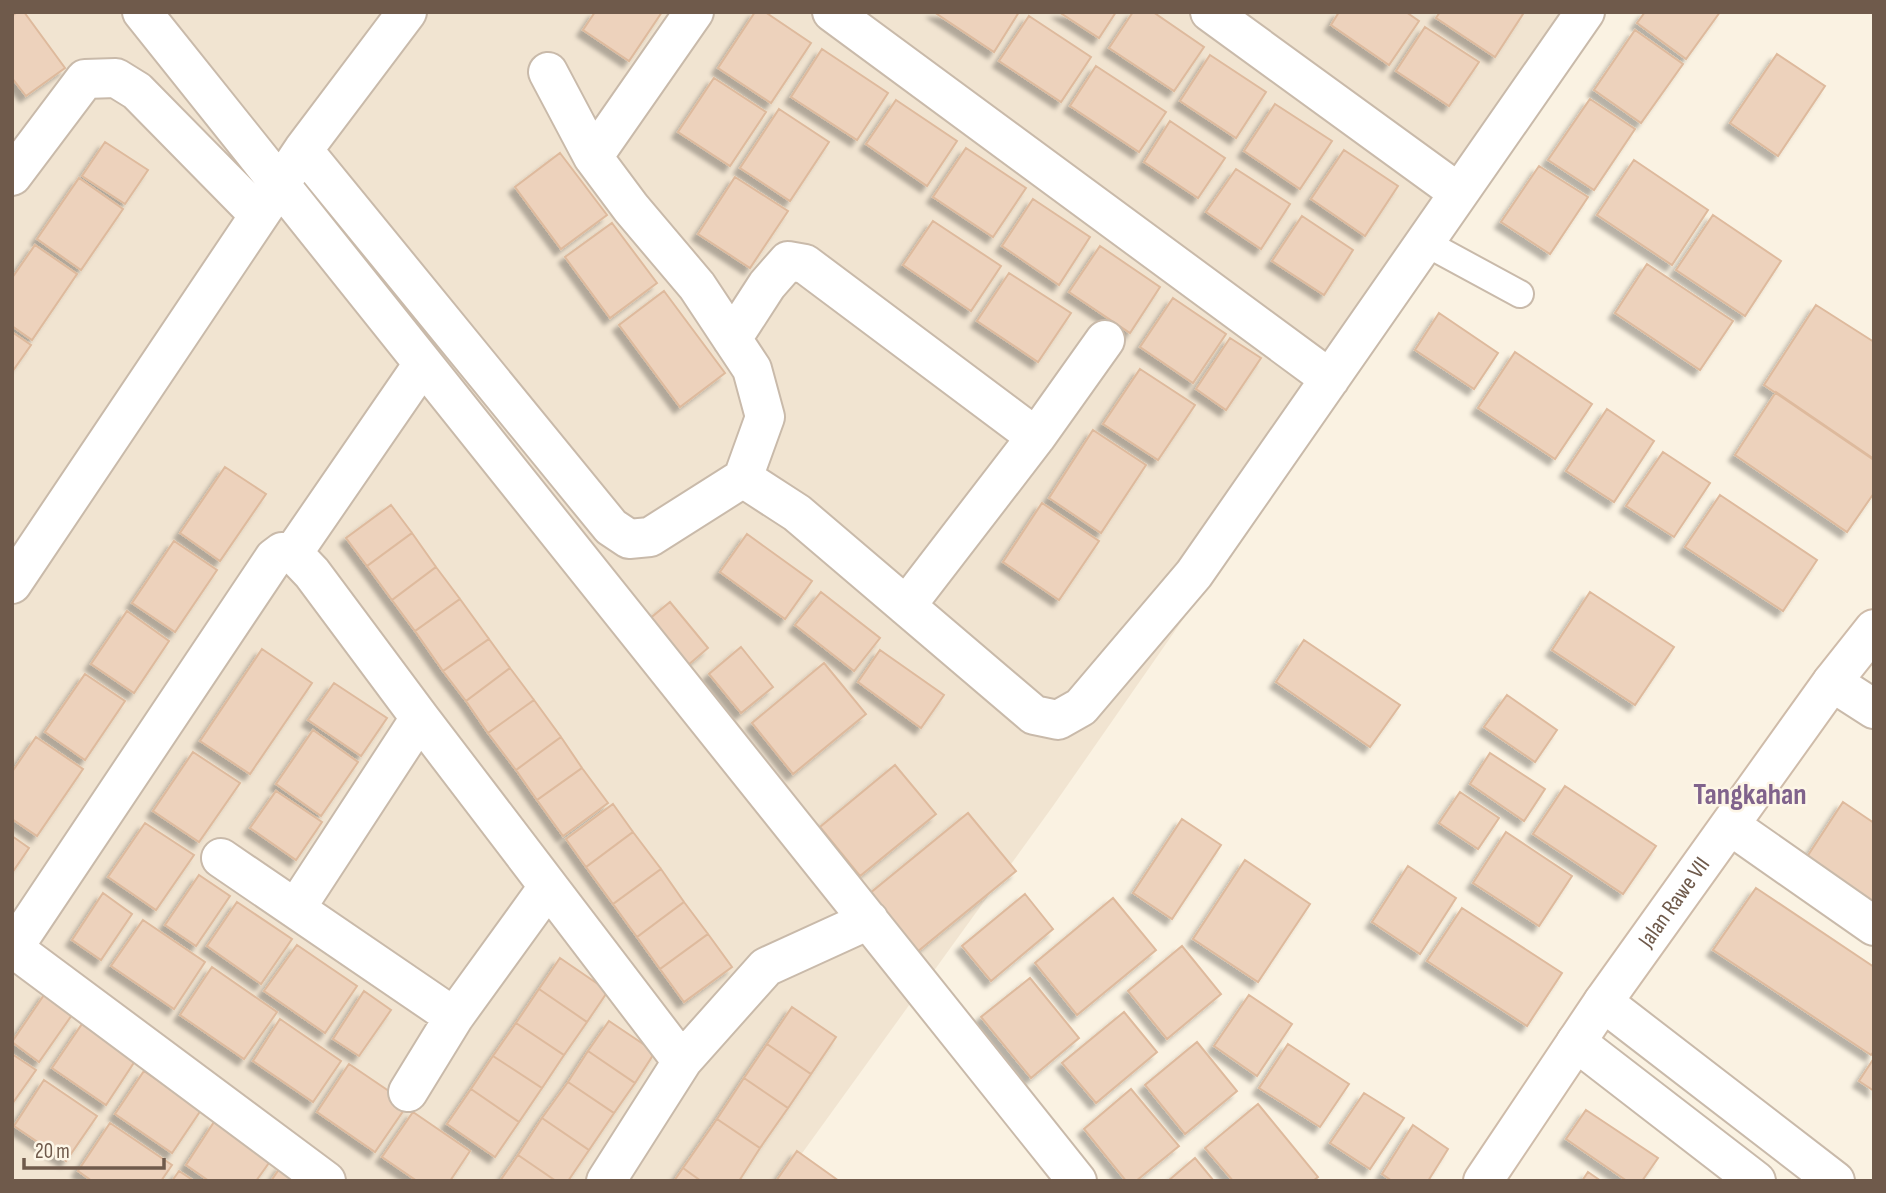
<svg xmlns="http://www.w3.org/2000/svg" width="1886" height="1193" viewBox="0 0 1886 1193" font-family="'Sofia Sans Condensed',sans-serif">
  <defs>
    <filter id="shadow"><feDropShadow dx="-6" dy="6" stdDeviation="2" flood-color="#0004"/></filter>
  </defs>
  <rect width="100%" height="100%" fill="#faf2e2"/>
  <path fill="#f1e4d1" d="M12,12H1606L1053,806L782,1181H12Z"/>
  <path fill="#edd2bc" stroke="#deba9d" stroke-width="2" filter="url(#shadow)" d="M17,12H24L65,68L26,96L12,78V16Z
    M595,12H662L629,61L583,30Z
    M755,12H765L811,43L771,103L718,68Z
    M934,12H1019L994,52Z
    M1059,12H1116L1099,38Z
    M1133,12H1153L1204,47L1174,91L1109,48Z
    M1339,12H1406L1419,21L1389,65L1331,25Z
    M1440,12H1520L1523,14L1495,57L1436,18Z
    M1645,12H1720L1686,59L1637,23Z
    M1029,16L1091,57L1061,102L999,61Z
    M1425,27L1479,62L1449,106L1396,71Z
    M1635,30L1683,64L1641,123L1594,90Z
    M822,49L888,93L857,140L791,97Z
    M1777,54L1825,86L1778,156L1730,123Z
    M1210,55L1266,92L1236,138L1180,101Z
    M1096,66L1166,112L1139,152L1070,106Z
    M714,78L766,112L730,166L678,132Z
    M1590,99L1635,129L1594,190L1548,160Z
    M896,100L957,141L927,186L866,144Z
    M1275,104L1332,141L1300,189L1244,151Z
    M779,109L829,142L790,201L740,168Z
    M1170,121L1225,158L1198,198L1144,162Z
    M105,142L148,170L125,204L82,176Z
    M966,148L1026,188L993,237L933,197Z
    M1344,150L1398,186L1365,236L1311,199Z
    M560,153L607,215L561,249L515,187Z
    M1634,160L1708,210L1672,265L1597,215Z
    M1539,166L1588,197L1550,254L1501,222Z
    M1236,169L1290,204L1261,249L1206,212Z
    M735,177L788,211L750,268L698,234Z
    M79,178L123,209L81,270L37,239Z
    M1033,199L1090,237L1059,285L1002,246Z
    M1713,215L1781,261L1745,316L1676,270Z
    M1302,216L1353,250L1324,295L1272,261Z
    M933,221L1001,266L971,311L903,265Z
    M612,223L657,283L610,318L565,257Z
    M35,245L77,274L32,340L12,326V278Z
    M1100,246L1160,287L1130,333L1069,292Z
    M1647,264L1733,321L1700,370L1615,313Z
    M1009,273L1071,313L1038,362L977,321Z
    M664,291L725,373L680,407L619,325Z
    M1173,298L1226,334L1193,383L1140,347Z
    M1816,305L1874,342V460L1764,385Z
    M1439,313L1498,353L1474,389L1415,350Z
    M12,332L31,345L12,372Z
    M1230,338L1261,358L1226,410L1196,389Z
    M1515,352L1592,404L1555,459L1478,408Z
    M1140,369L1195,405L1158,460L1103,424Z
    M1776,392L1874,459V493L1847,532L1735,455Z
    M1607,409L1654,441L1614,502L1566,471Z
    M1093,430L1146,465L1101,533L1049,498Z
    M1663,452L1710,483L1674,537L1626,506Z
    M225,467L266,494L220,561L180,533Z
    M1720,495L1817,560L1783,611L1685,547Z
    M1042,503L1099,541L1059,600L1003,562Z
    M391,505L412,533L367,566L346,538Z
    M412,533L436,567L392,600L367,566Z
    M747,534L812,581L785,619L720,572Z
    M174,541L217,570L175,632L132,603Z
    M436,567L460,599L415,631L392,600Z
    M821,592L880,638L854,671L795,625Z
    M1590,592L1674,647L1635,705L1552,650Z
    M460,599L489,639L443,671L415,631Z
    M670,602L708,648L680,672L642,625Z
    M127,611L169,641L134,693L91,664Z
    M489,639L510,668L466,701L443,671Z
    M1304,640L1400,705L1370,747L1276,682Z
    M741,647L773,687L741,713L709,674Z
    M262,649L312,683L250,774L200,741Z
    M880,650L944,695L921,728L858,682Z
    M824,663L866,714L793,774L752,723Z
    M510,668L534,700L488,733L466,701Z
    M85,674L125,701L85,760L45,732Z
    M334,683L387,718L361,756L308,720Z
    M1507,695L1557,730L1535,762L1484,727Z
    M534,700L561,737L516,770L488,733Z
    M313,730L358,762L321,816L276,784Z
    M36,737L83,769L37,836L12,819V772Z
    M561,737L582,768L537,800L516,770Z
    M193,752L240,783L199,842L153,811Z
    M1490,753L1545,789L1524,821L1470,784Z
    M895,765L936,814L860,876L820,827Z
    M582,768L608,803L563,836L537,800Z
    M1565,786L1656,846L1623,894L1533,834Z
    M276,791L322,822L296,860L250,828Z
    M1460,792L1499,818L1478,849L1439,823Z
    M1843,802L1874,823V914L1801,866Z
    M613,804L633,832L586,867L566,839Z
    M968,813L1016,871L917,952L869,894Z
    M1182,819L1221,845L1172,919L1133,893Z
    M145,823L194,855L156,910L108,877Z
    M633,832L661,869L613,904L586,867Z
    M1506,832L1572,876L1539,926L1473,883Z
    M12,836L29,848L12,873Z
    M1245,860L1310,904L1258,982L1193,939Z
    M1408,866L1456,898L1420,954L1372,922Z
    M661,869L684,902L637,937L613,904Z
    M199,875L230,896L196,946L165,925Z
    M1756,888L1874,967V1051L1871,1055L1713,950Z
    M103,893L132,914L101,960L72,940Z
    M1025,894L1053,929L991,981L962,946Z
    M1113,898L1156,950L1077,1015L1035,963Z
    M237,902L292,939L261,984L207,946Z
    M684,902L708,934L660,969L637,937Z
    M1462,908L1562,973L1527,1026L1427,961Z
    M143,920L205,962L174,1009L111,966Z
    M708,934L732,967L684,1002L660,969Z
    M297,945L357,986L325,1033L264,991Z
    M1182,946L1221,994L1167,1039L1128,991Z
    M560,958L608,991L587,1022L539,989Z
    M212,967L277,1012L244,1059L180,1015Z
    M1030,978L1079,1038L1031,1078L981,1017Z
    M539,989L587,1022L564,1055L516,1023Z
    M364,991L391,1010L359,1056L333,1039Z
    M46,992L74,1012L39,1062L12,1042Z
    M1249,995L1292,1024L1257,1076L1214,1046Z
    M792,1007L836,1037L811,1074L767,1044Z
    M1124,1012L1157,1052L1096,1103L1062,1063Z
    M280,1019L341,1061L313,1102L253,1061Z
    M609,1021L655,1052L635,1083L588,1051Z
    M516,1023L564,1055L542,1088L493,1056Z
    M82,1024L135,1061L106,1105L52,1068Z
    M1197,1042L1237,1091L1185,1134L1145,1085Z
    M767,1044L811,1074L788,1108L744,1078Z
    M1288,1044L1349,1084L1320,1127L1259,1088Z
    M588,1051L635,1083L614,1113L568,1082Z
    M12,1054L36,1070L12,1104Z
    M493,1056L542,1088L519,1122L471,1089Z
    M1874,1058V1091L1859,1081Z
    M349,1064L408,1104L375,1152L317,1112Z
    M144,1071L201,1110L172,1153L115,1114Z
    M744,1078L788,1108L760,1148L717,1119Z
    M44,1080L97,1116L66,1161L14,1126Z
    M568,1082L614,1113L589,1150L542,1118Z
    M471,1089L519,1122L495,1157L447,1124Z
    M1131,1089L1179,1146L1136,1181H1126L1084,1129Z
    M1364,1093L1404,1118L1370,1169L1330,1143Z
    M1258,1104L1318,1177L1313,1181H1233L1205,1148Z
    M1586,1110L1658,1158L1642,1181H1627L1566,1139Z
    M413,1112L470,1151L450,1181H417L382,1157Z
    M542,1118L589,1150L568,1181H556L518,1155Z
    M717,1119L760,1148L739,1181H701L683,1168Z
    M214,1122L271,1160L256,1181H209L186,1165Z
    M110,1123L172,1165L161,1181H92L78,1171Z
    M1413,1125L1448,1149L1428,1181H1392L1382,1174Z
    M797,1151L839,1181H776Z
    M518,1155L556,1181H500Z
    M1195,1158L1214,1181H1168Z
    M282,1165L305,1181H271Z
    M683,1168L701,1181H674Z
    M179,1171L194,1181H172Z
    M1588,1172L1601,1181H1582Z"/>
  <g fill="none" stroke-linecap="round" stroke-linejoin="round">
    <defs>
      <path id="lane" d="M1424,242L1520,294"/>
      <path id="street" d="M142,12L1077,1181
        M694,12L593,157L631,208L697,286L752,369L765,417L743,478
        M832,12L1330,379
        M1210,12L1459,193
        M548,72L593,157
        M303,150L611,527L629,539L650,537L743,478L797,513L1034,715L1058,720L1081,707L1194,574L1585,12
        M12,176L85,79L116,78L137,91L259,215
        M732,339L767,285L788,261L805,264L1036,437L906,606
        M1036,437L1105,340
        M293,553L423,364
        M12,584L303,150L407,12
        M1832,682L1874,709
        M1731,826L1874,926
        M221,858L454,1017
        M296,908L420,718
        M13,948L326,1181
        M12,950L274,558L282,552L293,553L312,573L420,718L674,1051L683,1060L606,1181
        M1603,1002L1835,1181
        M1576,1042L1756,1181
        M683,1060L766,967L869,920
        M408,1092L454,1017L548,887"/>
      <g id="secondary">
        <path id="s1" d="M1483,1181L1603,1002L1832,682L1874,629"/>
      </g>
    </defs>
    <use href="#lane" stroke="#c9baaa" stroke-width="30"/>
    <use href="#street" stroke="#c9baaa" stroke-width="42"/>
    <use href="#secondary" stroke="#cfbcaa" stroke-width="42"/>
    <use href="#lane" stroke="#fff" stroke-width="26"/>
    <use href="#street" stroke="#fff" stroke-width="38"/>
    <use href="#secondary" stroke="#fff" stroke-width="38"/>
  </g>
  <g text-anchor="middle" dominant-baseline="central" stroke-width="5" stroke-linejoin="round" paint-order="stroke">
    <g font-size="23" fill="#6f5a4b" stroke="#fdf6e7">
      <text stroke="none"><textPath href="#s1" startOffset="338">Jalan Rawe VII</textPath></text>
    </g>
    <g font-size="30" font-weight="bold" fill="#80638c" stroke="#fdf6e7">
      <text x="1750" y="795">Tangkahan</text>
    </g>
  </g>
  <rect width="1886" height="1193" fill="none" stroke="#6f5a4b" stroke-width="28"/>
  <path d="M24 1158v10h140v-10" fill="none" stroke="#6f5a4b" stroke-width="3.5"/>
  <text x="35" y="1158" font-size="21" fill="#6f5a4b" stroke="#fdf6e7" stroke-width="5" paint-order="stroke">20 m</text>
</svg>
